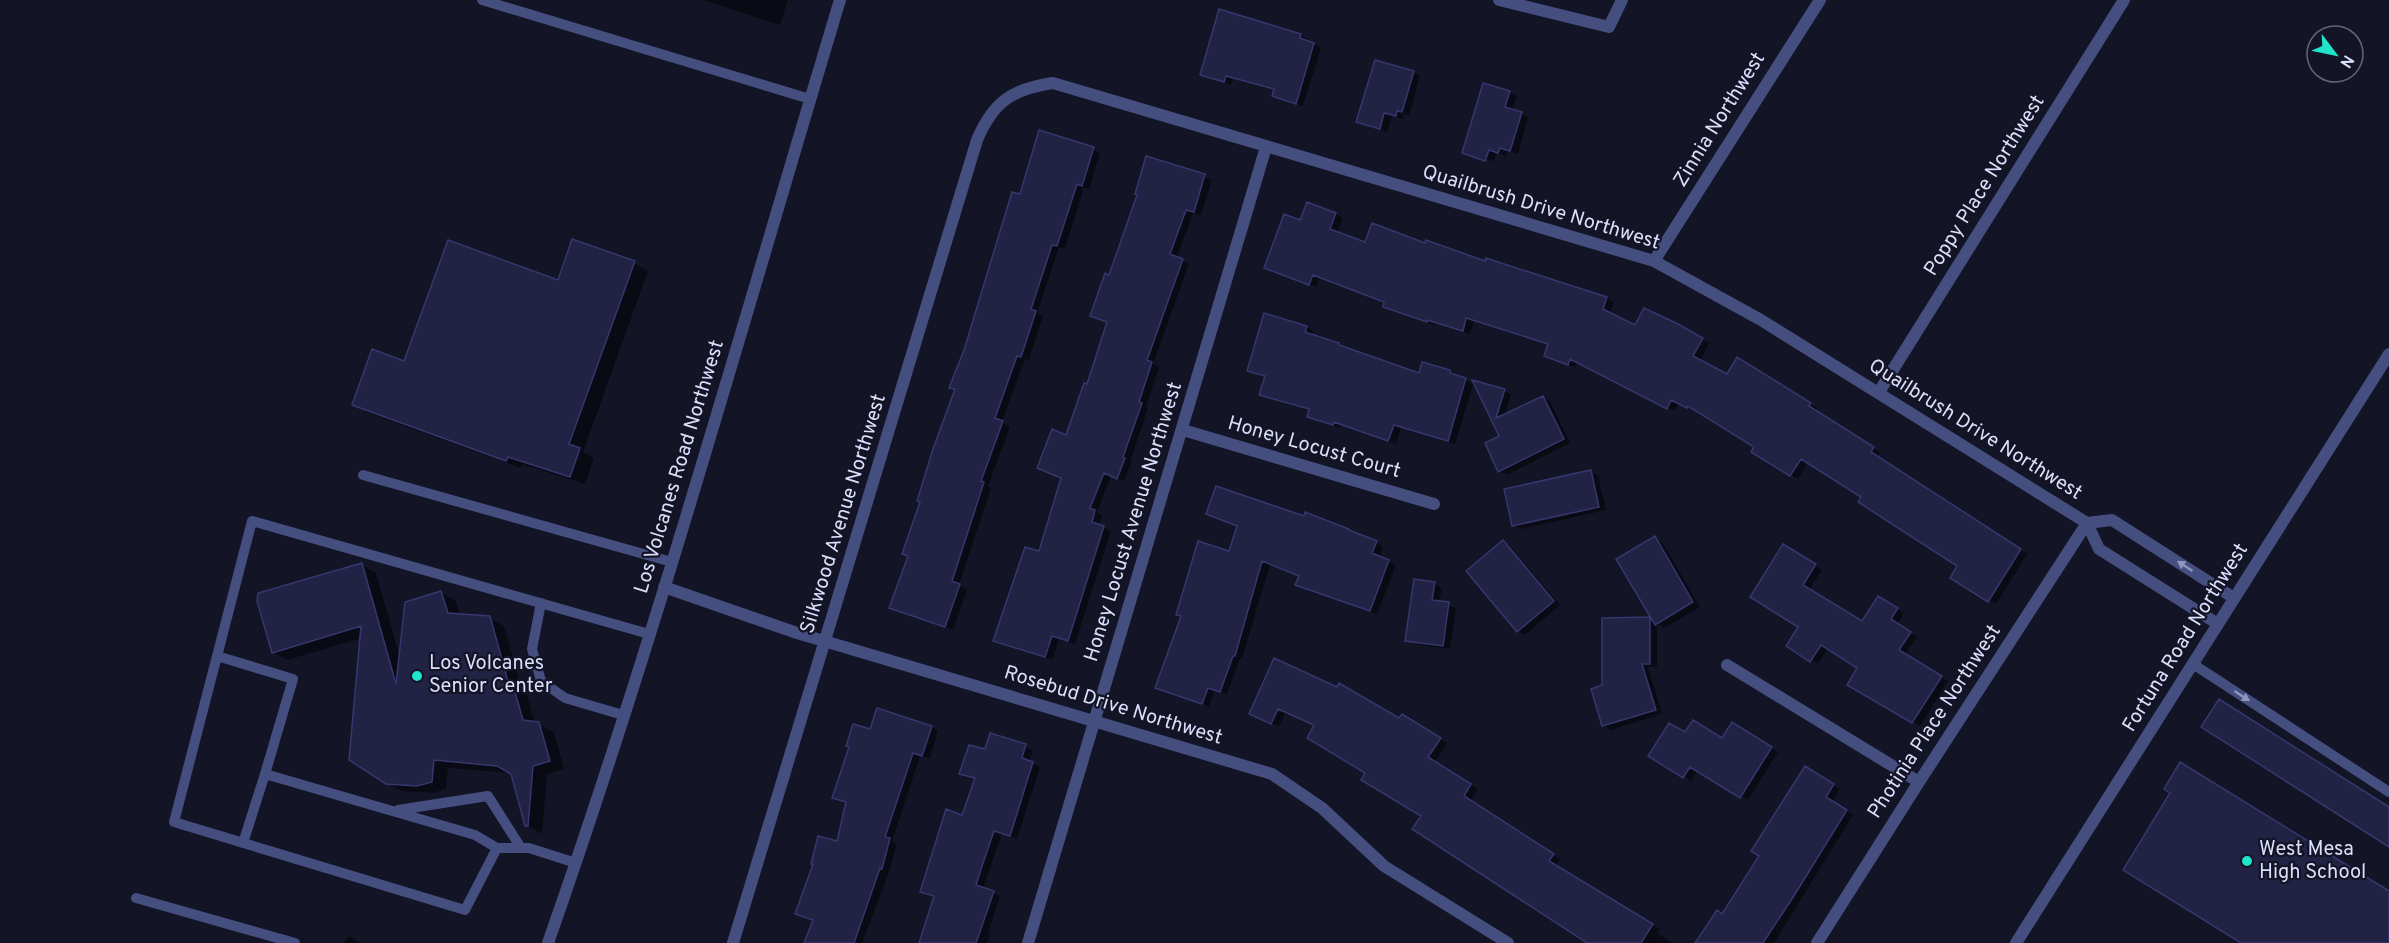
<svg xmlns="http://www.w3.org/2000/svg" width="2389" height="943" viewBox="0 0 2389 943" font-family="Overpass,sans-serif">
  <rect width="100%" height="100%" fill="#131426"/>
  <path fill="#0007" d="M703,0H788L780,25Z
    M1301,35L1308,39L1307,42L1321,48L1303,106L1274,96L1276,90L1233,78L1231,85L1202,74Z
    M1413,72L1420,76L1409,115L1404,114L1403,119L1392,116L1387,132L1358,121Z
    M1510,92L1517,96L1512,110L1528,117L1518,154L1508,151L1506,156L1496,153L1493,163V161L1470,154Z
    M1093,149L1100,153L1089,189L1084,187L1065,249L1059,247L1037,313L1043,316L1029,360L1025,359L1002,422L1010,427L988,486L991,488L959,585L967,590L953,630L898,611L891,607L909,557L904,554L956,390L951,387L1021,196Z
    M1147,158L1212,180L1201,215L1193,213L1177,258L1189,264L1153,364L1159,367L1146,407L1148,408L1130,462L1131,463L1124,481L1111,476L1097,512L1102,515L1099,525L1111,531L1075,644L1059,639L1052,660L995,640L1040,553L1062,478L1067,437L1088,386L1109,323L1092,315L1110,276L1138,195Z
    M1336,214L1343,218L1337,233L1366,244L1426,245L1486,263L1503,265L1607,298L1614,302L1609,314L1636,327L1645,310L1709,343L1700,361L1727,376L1745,363L1817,408L1815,412L1880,452L1877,457L2027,554L1996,604L1952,577L1959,565L1863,496L1808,462L1798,479L1753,451L1756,447L1696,409L1695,411L1679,403L1674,411L1577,362L1575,367L1553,359L1549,345L1474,321L1470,334L1435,323L1434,325L1392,310L1384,306L1386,302L1320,277L1316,287L1273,271L1301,222Z
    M634,263L648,271L583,452L594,458L585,484L522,464L521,468L368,413L353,404L405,363L559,281Z
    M1306,327L1313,331L1312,336L1420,375L1450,372L1473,384L1455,444L1401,428L1396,444L1341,425L1340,428L1316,420L1309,416L1310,411L1261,394L1266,377L1249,370Z
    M1474,382L1511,394L1505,416L1543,397L1550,401L1570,443L1507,475L1500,471V437Z
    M1591,472L1598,476L1606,510L1521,529L1514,525Z
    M1655,538L1662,542L1700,607L1664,628L1657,624V667H1648L1662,714L1611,730L1603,725V687L1650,619L1656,622Z
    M1376,542L1383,547L1379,557L1396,565L1377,614L1304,589L1297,585L1301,576L1270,564L1242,659L1240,658L1227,694L1215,690L1209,707L1156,687L1230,553Z
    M1503,542L1510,546L1560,605L1525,635L1518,631Z
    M1784,546L1822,570L1809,590L1863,623L1879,598L1904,613L1897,625L1917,637L1905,655L1948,681L1920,726L1877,699L1859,667L1829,648L1818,664L1788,646L1800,627Z
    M362,565L376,573L400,658L441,593L456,601L460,615L489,618L504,626L523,693L527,695L535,723L554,732L564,769L547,774L542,834L527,825L512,773L448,768L446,789L432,793L402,791L386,782L362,638L287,660L273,652Z
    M1435,584L1442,588L1439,602L1456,608L1450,649L1414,644L1407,640Z
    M1275,660L1400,720L1403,716L1447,743L1435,762L1478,789L1470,801L1560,859L1556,866L1659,929L1657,933L1672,943H1590L1367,772L1316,725L1286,712L1279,726L1258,717Z
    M1732,724L1778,752L1748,800L1698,769L1691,781L1651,756L1686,734L1723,739Z
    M931,727L938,731L930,758L920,756L892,841L897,844L889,872L862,943H806L815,921L797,913L838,843L848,803L834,797L871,731Z
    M991,735L1033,750L1029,762L1040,767L1017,839L1002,833L983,889L1000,896L988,934L990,935L987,943H920L935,897L922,891L963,817L976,779L961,773L986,751Z
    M1805,768L1840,789L1832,802L1853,815L1774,943H1697L1723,915L1761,855Z
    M349,936L360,943H343Z"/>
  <path fill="#212244" stroke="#36376e" stroke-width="1.5" d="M1219,9L1301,34L1300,38L1314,43L1296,104L1272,96L1274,89L1226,76L1224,82L1200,75Z
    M1375,60L1414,71L1402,112L1397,111L1396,116L1384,113L1380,129L1356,122Z
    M1483,83L1510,91L1505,107L1522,112L1510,151L1500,148L1498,153L1489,150L1485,161L1462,153Z
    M1039,130L1094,147L1082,186L1077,184L1057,246L1052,245L1031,309L1036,311L1021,357L1017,356L995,418L1003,421L981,481L984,482L952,581L960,584L945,627L889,608L908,556L902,554L920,502L917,501L933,449L955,389L949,388L964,350L1012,192L1020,194Z
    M1146,156L1205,174L1194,212L1186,210L1170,254L1183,259L1147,360L1152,362L1139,402L1142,403L1123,457L1125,458L1117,479L1104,473L1090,508L1095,510L1092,522L1104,526L1068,641L1052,636L1045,657L993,641L1025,547L1039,551L1061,478L1037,468L1052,429L1066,435L1084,383L1087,384L1107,322L1090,316L1105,273L1109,275L1137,195L1135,194Z
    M1307,202L1336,213L1330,229L1365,242L1372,223L1425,243L1426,240L1485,261L1486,258L1504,264L1607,297L1603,309L1635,325L1644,308L1678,324L1703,338L1693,356L1727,374L1737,357L1811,403L1809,406L1874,447L1871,452L2021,549L1988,602L1950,578L1957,566L1858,502L1861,497L1801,459L1790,476L1751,452L1754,447L1688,406L1687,408L1671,400L1667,409L1570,359L1568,365L1544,356L1548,344L1466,318L1463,331L1427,320V322L1383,307L1384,302L1313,275L1309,285L1264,268L1284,214L1300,220Z
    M572,239L635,261L569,444L580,448L570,477L508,457L506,461L352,405L372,349L404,361L448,240L558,280Z
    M1264,313L1307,326L1305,332L1339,343V345L1419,373L1422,362L1450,370V373L1466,378L1448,441L1394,425L1388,441L1334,422L1333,425L1307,417L1309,409L1259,395L1265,376L1247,371Z
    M1472,380L1505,389L1496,418L1543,396L1564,439L1498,472L1485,443L1499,436Z
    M1591,470L1599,507L1512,526L1504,489Z
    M1216,486L1304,516L1305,512L1349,529V530L1377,541L1372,553L1389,560L1370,611L1295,585L1299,576L1262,561L1235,656H1233L1220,692L1208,688L1202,704L1155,688L1181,616L1176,615L1198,541L1229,551L1237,526L1206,514Z
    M1655,536L1693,602L1655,625L1616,559Z
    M1503,540L1554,601L1517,632L1466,571Z
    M1783,544L1816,564L1803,585L1862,621L1878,596L1898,608L1891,619L1911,632L1899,650L1942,676L1912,723L1847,685L1857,668L1821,645L1810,662L1786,646L1798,627L1750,597Z
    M362,563L396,684L405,602L441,591L448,613L490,616L509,685H513L523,720L539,722L550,761L533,766L528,826H525L511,774L497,766L434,760L432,782L417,786L386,784L349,760L361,626L272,653L257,601L258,593Z
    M1414,579L1435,582L1432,600L1449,602L1443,646L1405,641Z
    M1650,617V664H1642L1656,710L1602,726L1591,689L1602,685V618Z
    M1274,658L1337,687L1339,683L1399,718L1402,714L1441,738L1428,757L1471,784L1464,796L1554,854L1549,861L1653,924L1641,943H1587L1412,829L1421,816L1361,780L1365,773L1307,738L1314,725L1278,709L1271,724L1249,714Z
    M2219,699L2389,807V847L2201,727Z
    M877,708L932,726L922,756L913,753L885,837L890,838L882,869L880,868L854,943H804L813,920L795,914L813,864H811L818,836L837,841L846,802L832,798L849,747L846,746L853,724L870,729Z
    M1693,720L1722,738L1732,722L1772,747L1740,798L1690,767L1683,778L1648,756L1669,723L1685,732Z
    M990,733L1026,744L1022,758L1033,762L1010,836L994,831L982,866L976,885L994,891L976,943H919L934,896L920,892L946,809L962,815L975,778L959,774L969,745L985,749Z
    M2180,762L2389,891V943H2241L2123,870L2170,793L2164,789Z
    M1805,766L1834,784L1826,797L1847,810L1797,891L1763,943H1695L1717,910L1722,914L1759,856L1751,851Z"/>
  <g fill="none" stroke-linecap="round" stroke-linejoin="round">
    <path stroke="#444e7f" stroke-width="10" d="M482,0L810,99
      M363,475L672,562
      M541,603L532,649L541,681L565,698L623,715
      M217,656L293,679L265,774
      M2193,664L2389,792
      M398,810L488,796L521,848
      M243,843L265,774L475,835L497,848
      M576,863L529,848H497L465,910L174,822L252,521L649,634
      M136,898L295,943"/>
    <path stroke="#444e7f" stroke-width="12" d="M1499,0L1609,27L1622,0
      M1654,261L1820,0
      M1879,392L2124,0
      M1183,430L1434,504
      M2087,523L2112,520L2234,598
      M664,587L797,633L1272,774L1322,808L1384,866L1508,943
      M1727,665L1919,782
      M733,943L977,140C993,102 1012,89 1053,83L1654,261L1761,320L2087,523L2099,549L2218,624
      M1028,943L1266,147
      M1817,943L1919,782L2087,523"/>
    <path stroke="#444e7f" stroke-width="12" d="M548,943C657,633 745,315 840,0
      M2016,943L2389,354"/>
  </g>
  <defs><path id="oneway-solid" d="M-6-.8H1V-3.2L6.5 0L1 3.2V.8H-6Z" transform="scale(1.5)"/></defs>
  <g fill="#9096bd">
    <use href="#oneway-solid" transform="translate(2185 566) rotate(-147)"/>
    <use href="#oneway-solid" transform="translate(2242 696) rotate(33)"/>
  </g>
  <g fill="#20e3cb" stroke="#131426" stroke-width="2">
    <circle cx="417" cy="676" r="6"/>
    <circle cx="2247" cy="861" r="6"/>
  </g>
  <g text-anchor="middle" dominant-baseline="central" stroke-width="4.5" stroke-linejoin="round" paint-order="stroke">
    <g font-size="20" fill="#dcdffb" stroke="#131426">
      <text transform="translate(1720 120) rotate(-58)">Zinnia Northwest</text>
      <text transform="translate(1985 186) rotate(-58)">Poppy Place Northwest</text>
      <text transform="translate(1541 208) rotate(17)">Quailbrush Drive Northwest</text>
      <text transform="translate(1975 430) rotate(32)">Quailbrush Drive Northwest</text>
      <text transform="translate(1314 448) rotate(16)">Honey Locust Court</text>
      <text transform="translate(680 467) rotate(-73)">Los Volcanes Road Northwest</text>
      <text transform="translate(844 514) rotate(-73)">Silkwood Avenue Northwest</text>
      <text transform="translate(1134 522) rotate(-73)">Honey Locust Avenue Northwest</text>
      <text transform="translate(2186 638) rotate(-58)">Fortuna Road Northwest</text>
      <text transform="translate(1113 706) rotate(17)">Rosebud Drive Northwest</text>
      <text transform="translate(1935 722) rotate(-57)">Photinia Place Northwest</text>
    </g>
    <g font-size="20" fill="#dcdffb" stroke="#131426" text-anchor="start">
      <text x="429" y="664">Los Volcanes<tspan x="429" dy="23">Senior Center</tspan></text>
      <text x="2259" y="850">West Mesa<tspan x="2259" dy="23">High School</tspan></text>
    </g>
  </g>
  <g transform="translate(2335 54) rotate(122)"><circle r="28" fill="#131426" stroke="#63657b" stroke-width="1.5"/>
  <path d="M0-4.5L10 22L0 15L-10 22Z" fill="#20e3cb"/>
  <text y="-9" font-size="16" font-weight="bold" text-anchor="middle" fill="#dcdffb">N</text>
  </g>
</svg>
